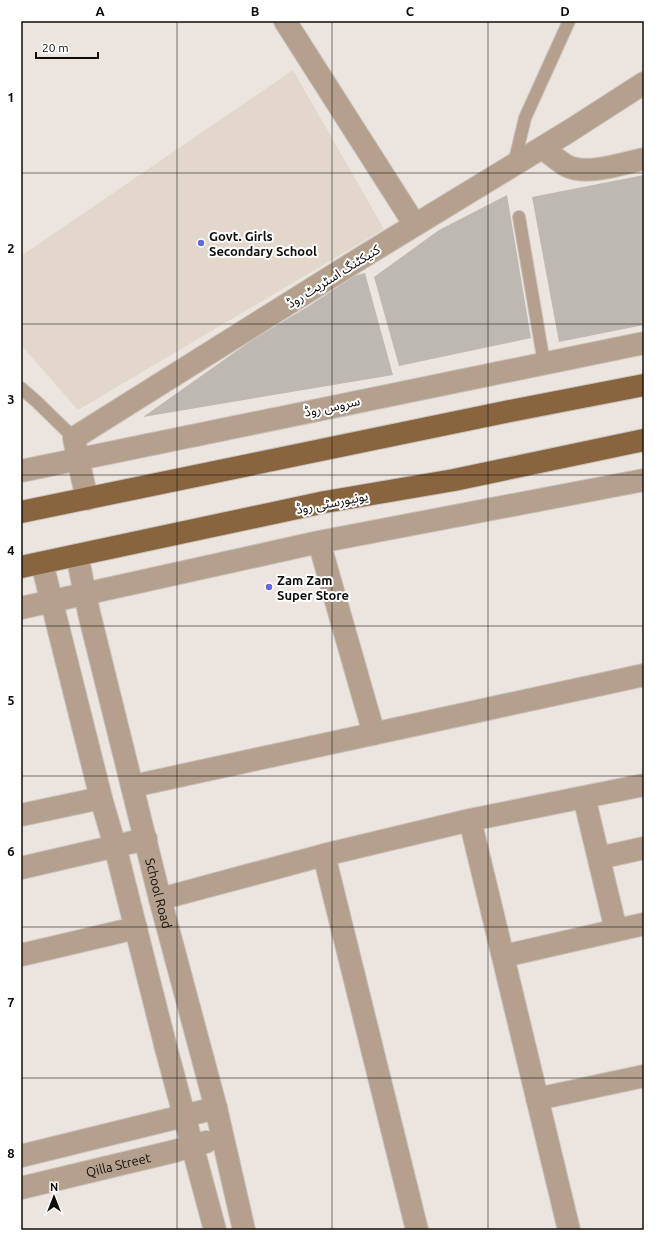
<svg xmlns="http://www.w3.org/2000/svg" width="665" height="1251" viewBox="0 0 665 1251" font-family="Ubuntu,'Noto Sans Arabic',sans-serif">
  <rect width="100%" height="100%" fill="#ece5df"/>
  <path fill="#e3d7cb" d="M293,70L384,229L78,410L21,345V256Z"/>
  <path fill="#beb8b2" d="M644,175V325L559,342L532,197Z
    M507,195L531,338L399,366L374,277L439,230Z
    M365,273L393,375L143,417L252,340L309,306L354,276Z"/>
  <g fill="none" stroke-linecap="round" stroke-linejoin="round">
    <defs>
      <path id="service" d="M514,164L525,118L569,21
        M519,217L544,363
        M21,388L37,402L74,438"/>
      <path id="minor" d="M285,21L415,225
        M542,148C550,153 558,161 567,166C587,176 623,163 644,159
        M21,471L644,343
        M87,499L78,459L74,438L361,258L571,130L644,83
        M319,542L374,734
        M21,608L319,542L644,480
        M133,786L644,675
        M584,797L616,930
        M21,815L101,798
        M470,820L569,1230
        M324,855L417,1230
        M599,858L644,848
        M21,868L146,839
        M160,899L324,855L470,820L644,785
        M21,955L136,928
        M504,956L644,924
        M537,1099L644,1076"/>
      <g id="tertiary">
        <path id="s1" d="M77,555L89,613L160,899L216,1108L244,1230"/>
        <path d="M42,563L101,798L115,846L166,1048L215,1230"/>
        <path d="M21,1156L216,1108"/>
        <path id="s2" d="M21,1188L175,1151L206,1142"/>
      </g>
      <path id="primary" d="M21,512L505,412L644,385
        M21,567L325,502L454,480L644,440"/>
    </defs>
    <use href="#service" stroke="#c9c2bd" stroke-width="14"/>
    <use href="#minor" stroke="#c9c2bd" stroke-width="24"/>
    <use href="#tertiary" stroke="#c9c2bd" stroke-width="24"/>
    <use href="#primary" stroke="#c9c2bd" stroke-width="24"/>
    <use href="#service" stroke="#b4a08c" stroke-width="12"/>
    <use href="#minor" stroke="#b4a08c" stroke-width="22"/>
    <use href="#tertiary" stroke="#b4a08c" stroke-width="22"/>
    <use href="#primary" stroke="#89653f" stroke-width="22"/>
  </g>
  <path fill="none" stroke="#0f0d0b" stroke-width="1" stroke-opacity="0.55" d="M177,21V1230M332,21V1230M488,21V1230M21,173H644M21,324H644M21,475H644M21,626H644M21,776H644M21,927H644M21,1078H644"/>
  <g fill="#6468e0" stroke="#fff" stroke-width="1.5">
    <circle cx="201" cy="243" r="4"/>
    <circle cx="269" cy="587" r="4"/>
  </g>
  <g text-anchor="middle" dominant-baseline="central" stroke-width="4" stroke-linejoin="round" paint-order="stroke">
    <g font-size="13" font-weight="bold" fill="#0f0d0b" stroke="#fff" text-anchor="start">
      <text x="209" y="236">Govt. Girls<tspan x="209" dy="15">Secondary School</tspan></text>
      <text x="277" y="580">Zam Zam<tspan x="277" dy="15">Super Store</tspan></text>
    </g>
    <g font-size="13" fill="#0f0d0b" stroke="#fff">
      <text transform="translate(333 276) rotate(-32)">کنیکٹنگ اسٹریٹ روڈ</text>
      <text transform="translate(332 406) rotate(-12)">سروس روڈ</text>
      <text transform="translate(332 502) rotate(-11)">یونیورسٹی روڈ</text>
      <text stroke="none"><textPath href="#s1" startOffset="348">School Road</textPath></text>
      <text stroke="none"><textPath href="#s2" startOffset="100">Qilla Street</textPath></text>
    </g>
  </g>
  <rect width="665" height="1251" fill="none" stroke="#ffffff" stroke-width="44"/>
  <g transform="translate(54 1197)" stroke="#ffffff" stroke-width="3" paint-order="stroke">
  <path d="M0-3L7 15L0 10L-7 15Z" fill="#0f0d0b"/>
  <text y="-6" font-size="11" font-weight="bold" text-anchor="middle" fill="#0f0d0b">N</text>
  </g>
  <path d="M36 52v6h62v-6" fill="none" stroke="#0f0d0b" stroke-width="2"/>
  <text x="42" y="52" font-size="12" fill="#0f0d0b" stroke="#ffffff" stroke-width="3" paint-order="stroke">20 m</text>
  <rect x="22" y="22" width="621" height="1207" fill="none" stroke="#0f0d0b" stroke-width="1.5"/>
  <g font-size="13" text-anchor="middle" font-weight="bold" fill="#0f0d0b">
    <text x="100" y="16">A</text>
    <text x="255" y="16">B</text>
    <text x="410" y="16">C</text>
    <text x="565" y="16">D</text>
    <text x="11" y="102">1</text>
    <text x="11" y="253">2</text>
    <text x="11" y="404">3</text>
    <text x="11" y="555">4</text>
    <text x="11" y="705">5</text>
    <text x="11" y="856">6</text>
    <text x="11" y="1007">7</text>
    <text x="11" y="1158">8</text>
  </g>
</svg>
